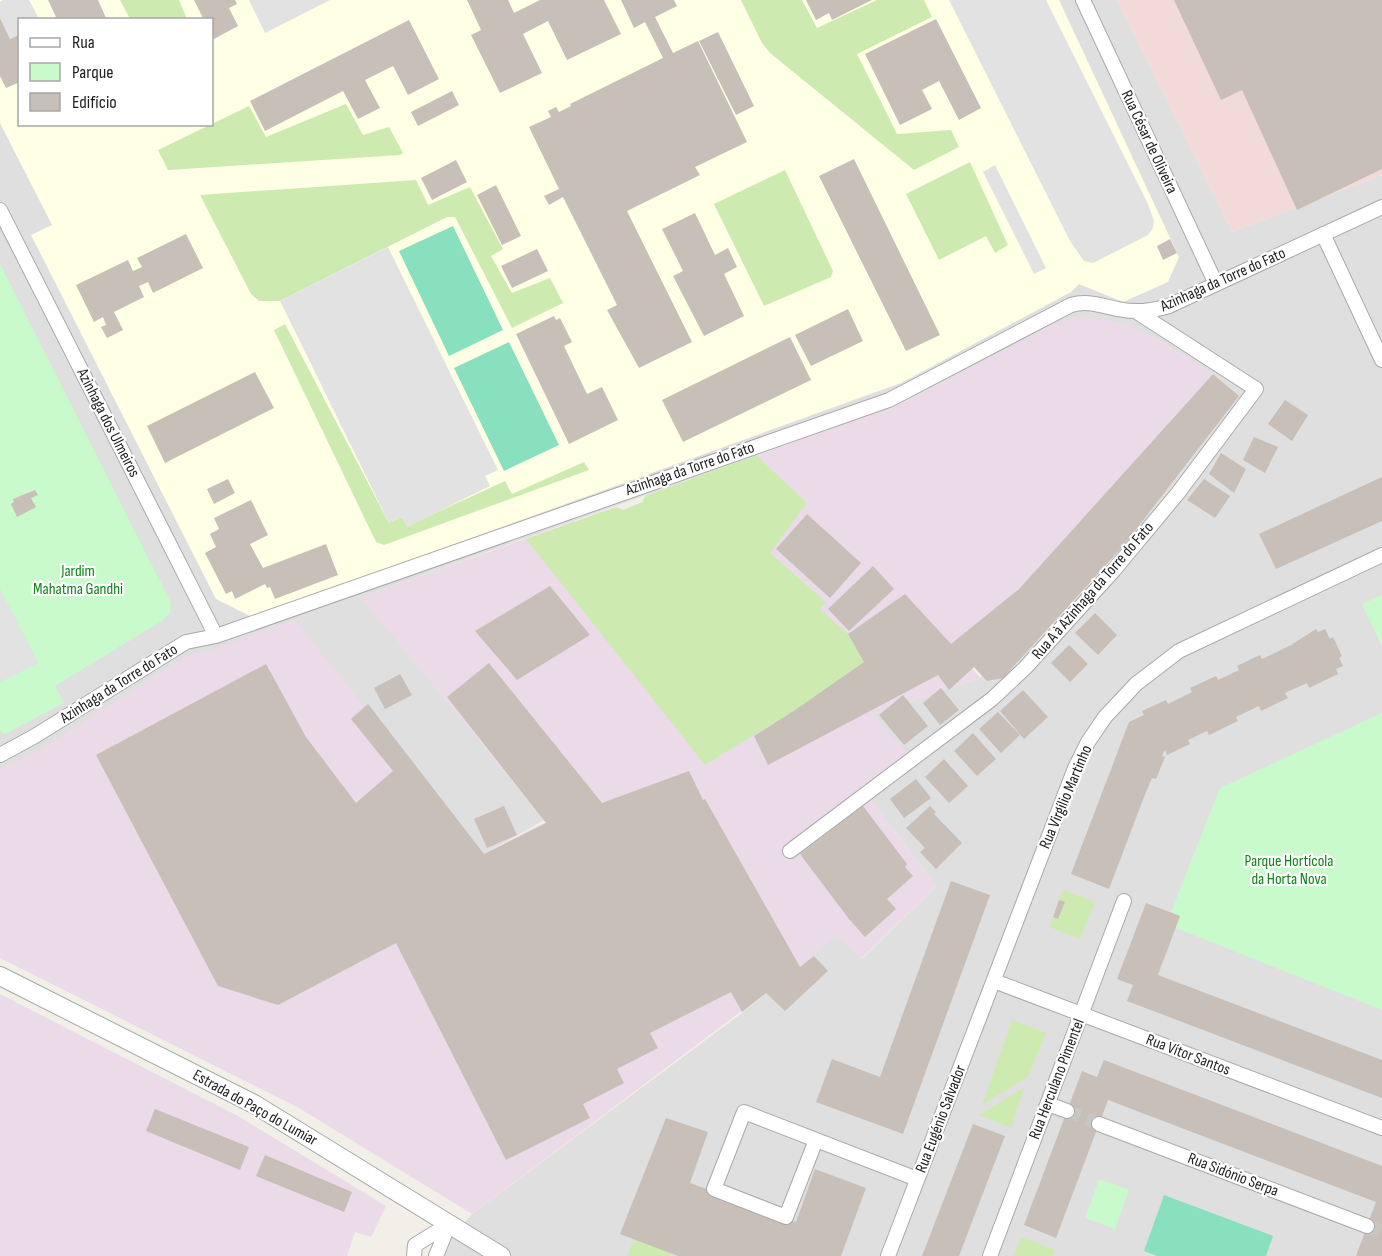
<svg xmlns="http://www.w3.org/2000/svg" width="1382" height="1256" viewBox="0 0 1382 1256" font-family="'Sofia Sans Condensed',sans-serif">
  <rect width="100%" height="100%" fill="#f2efe9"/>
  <path fill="#e0dfdf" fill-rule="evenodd" d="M0,0H1117L1232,232L1382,175V1256H435L472,1214L742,1013L837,934L862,959L936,886L863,790L873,714L980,678L1239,396L1213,374L1157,339L1125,325L1101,319H1065L902,403L362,597L544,820L484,854L0,829ZM20,20H212V124H20Z"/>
  <path fill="#f2dad9" d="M1117,0H1382V175L1232,232Z"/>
  <path fill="#ebdbe8" d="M1081,317L1101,319L1126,325L1157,339L1213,374L1019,589L952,644L980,678L873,714L907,755L863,790L936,886L861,959L837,934L800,967L472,1214L299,1108L0,958V769L42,749L184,657L214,649L294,620L484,854L546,822L361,597L616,507L623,510L643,502L645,496L902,403L1047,327L1065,319Z
    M0,994L238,1116L386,1206L371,1237L355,1232L347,1256H0Z"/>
  <path fill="#ffffe5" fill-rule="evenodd" d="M0,0H1059L1179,257L1168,282L1123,302L1079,284L1071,292L901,383L252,617L216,599L31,235L52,225L0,123ZM20,20H212V124H20Z"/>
  <path fill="#cdebb0" d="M120,0H179L187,19H130Z
    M741,0H802L817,28L877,0H924L932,17L857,54L897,134L951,130L959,147L914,170L770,53L762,43Z
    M346,104L363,135L389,127L403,153L400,155L168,170L158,150L249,106L266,137Z
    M970,162L1008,245L995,253L986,236L939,260L906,194Z
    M785,170L833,271L831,277L764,306L714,204Z
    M416,180L428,205L470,187L503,249L491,256L512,293L550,278L563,303L512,328L455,217H447L280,301H259L251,294L200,195Z
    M285,324L389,523L402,517L407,526L505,481L512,494L584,462L589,470L384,545L376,542L274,330Z
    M756,455L807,503L770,553L826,602L820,609L848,634L864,662L795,710L705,765L526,539L616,507L623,510L643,502L645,496Z
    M1063,890L1095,902L1080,939L1049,927L1053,917L1059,919L1065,903L1059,900Z
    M1012,1020L1046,1033L1028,1077L982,1105Z
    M1024,1088L1011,1128L979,1115Z
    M1021,1237L1055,1250L1052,1256H1013Z
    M634,1239L671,1253L670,1256H627Z"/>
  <path fill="#c8facc" d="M0,264L171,603L170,613L163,620L55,686L64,703L5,734L0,731V682L38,663L0,589Z
    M1382,595V647L1362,604Z
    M1382,713V1010L1176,928L1180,916L1171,912L1220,788Z
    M1099,1179L1129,1190L1115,1229L1085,1218Z"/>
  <path fill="#88e0be" d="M453,226L503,330L449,356L399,251Z
    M509,342L559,445L504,471L454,368Z
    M1164,1195L1273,1236L1266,1256H1157L1144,1251Z"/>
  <path fill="#e2e2e2" d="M3,0H29L39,19L20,20L19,34L10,39L0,18V2Z
    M249,0H330L265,33Z
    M949,0H1046L1148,204L1154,221L1153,228L1148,235L1093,263L1084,261L1070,241Z
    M995,165L1046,268L1034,274L983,172Z
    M388,247L498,470L485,476L490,486L407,527L402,517L389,523L280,301Z
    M0,589L38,663L0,682Z"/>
  <path fill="#c7bfb8" d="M48,0H98L107,20H50L56,17Z
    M194,0H235L237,4L229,8L238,26L214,39L212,34V20H204Z
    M467,0H508L514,13L540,0H604L621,34L567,60L548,21L523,34L542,73L500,93L471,35L481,30Z
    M621,0H674L677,6L655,17L673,53L698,41L747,142L695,167L700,175L627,211L692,342L639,368L607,310L617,305L563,197L549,205L544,196L559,189L529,127L551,117L548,111L556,107L559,112L571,106L570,104L663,58L645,22L634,28Z
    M806,0H872L832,20L829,13L816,20Z
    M1174,0H1382V169L1297,210L1242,90L1221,100Z
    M0,18L10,39L20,34V82L6,88L0,76Z
    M936,19L981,108L959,120L939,81L922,90L932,109L900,125L865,54Z
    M409,20L439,79L408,95L393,66L365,80L380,108L358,119L343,91L265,131L250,101Z
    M718,32L754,106L736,115L699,41Z
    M452,91L459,105L418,126L411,112Z
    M854,159L940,335L906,351L819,176Z
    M456,160L467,182L432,200L421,178Z
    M496,185L521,236L502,245L477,195Z
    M695,213L715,255L728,248L737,267L724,274L744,316L704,336L673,276L683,271L662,229Z
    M186,234L203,268L153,293L148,282L139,286L144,297L114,312L123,330L107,338L101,327L106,325L103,317L94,322L76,285L128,260L133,271L142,267L137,258Z
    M1170,239L1177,253L1163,260L1157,246Z
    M537,249L548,271L512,288L501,266Z
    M848,309L863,341L811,366L795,335Z
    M554,316L556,320L560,318L572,342L564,346L587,394L602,387L618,420L569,444L516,334Z
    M790,337L811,380L683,442L662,400Z
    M255,372L274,408L165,463L147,426Z
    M1213,374L1239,396L1124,545L1003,678L987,681L974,667L949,690L938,675L768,765L754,736L795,710L864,662L848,634L905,594L951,644L1019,589Z
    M1285,400L1308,415L1292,441L1268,424Z
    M1254,437L1278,447L1265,473L1243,460Z
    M1221,453L1246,469L1234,493L1209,474Z
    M1382,477V521L1276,569L1259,534Z
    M228,479L235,493L214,504L207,489Z
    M1204,479L1230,496L1215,518L1187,500Z
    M35,490L38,495L31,498L36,507L17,517L11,504L14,502L13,499Z
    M251,500L268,535L250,544L263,568L326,544L338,575L275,599L270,587L267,588L265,584L235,599L232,591L226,594L205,553L216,547L210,534L219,529L214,518Z
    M807,514L861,563L830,598L776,549Z
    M873,566L894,589L849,631L828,609Z
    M550,586L590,635L517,680L475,631Z
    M1095,613L1117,635L1098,655L1075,633Z
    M1316,629L1318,632L1325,629L1330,639L1333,637L1342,656L1339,658L1343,666L1336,669L1338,674L1309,688L1307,683L1285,693L1288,698L1261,711L1259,706L1236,717L1238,721L1209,735L1207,731L1188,740L1190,744L1167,755L1165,750L1164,751L1162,756L1165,757L1156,779L1152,778L1144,797L1109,889L1071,874L1129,722L1144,715L1142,711L1166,700L1168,704L1192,692L1190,688L1216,676L1218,680L1239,670L1237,666L1260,655L1262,659L1291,645Z
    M1069,645L1088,664L1070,682L1051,663Z
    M489,663L602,803L689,771L703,800L705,799L800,967L814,956L828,971L785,1011L766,993L742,1012L731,992L650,1033L658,1048L617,1069L624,1083L583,1104L590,1118L506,1160L396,943L278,1005L218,986L96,755L266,664L306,737L356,803L393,771L351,719L368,704L484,854L546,823L447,697Z
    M400,674L412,695L385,709L374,688Z
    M941,688L959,710L940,725L923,703Z
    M1023,690L1048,717L1024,739L1000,711Z
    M903,695L928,726L904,745L879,715Z
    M998,712L1020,735L1001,753L979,729Z
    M973,733L996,759L977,776L954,751Z
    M944,759L968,786L949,803L925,777Z
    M916,779L931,798L904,818L890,799Z
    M504,806L517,835L487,848L474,819Z
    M863,806L907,864L905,867L913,876L887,899L896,909L865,937L849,919L800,854Z
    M930,806L936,812L934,814L962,843L936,869L920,852L925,848L906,828Z
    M951,881L990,895L903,1134L816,1102L832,1059L880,1077Z
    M1059,900L1065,902L1058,919L1053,917Z
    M1146,903L1180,916L1158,975L1382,1060V1098L1127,1001L1133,985L1117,979Z
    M1104,1060L1382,1166V1256H1356L1376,1202L1108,1100L1056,1238L1024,1225L1082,1071L1097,1077Z
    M155,1109L249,1147L240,1170L146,1131Z
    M666,1118L708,1132L690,1183L796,1222L815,1169L866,1188L841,1256H678L620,1234Z
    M973,1124L1005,1136L975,1214L959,1256H922Z
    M265,1155L352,1192L344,1212L256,1176Z"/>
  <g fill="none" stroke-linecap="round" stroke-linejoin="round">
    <path stroke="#c8c6c1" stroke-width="14" stroke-dasharray="14 7" stroke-linecap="butt" d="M1067,1111L1099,1124
      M1367,1226L1382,1232"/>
    <defs>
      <path id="minor" d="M1083,0L1216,284
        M0,210L216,636
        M1323,234L1382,360
        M0,755L35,736L186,642L216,636L889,400L1071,305C1088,300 1101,306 1118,309C1136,313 1151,311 1169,306L1382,207
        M790,851L992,699L1025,668L1114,570L1178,493L1256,389L1137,312
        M994,981L1382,1128
        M1048,1104L1067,1111
        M1099,1124L1367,1226
        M816,1140L786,1217L714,1189L744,1112L917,1179
        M414,1256L415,1245L449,1224
        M436,1256L449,1224
        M888,1256L1075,768L1088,742L1105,717L1136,684L1179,651L1382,555
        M990,1256L1124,901"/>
      <path id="tertiary" d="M0,976L254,1104L501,1256"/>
    </defs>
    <use href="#minor" stroke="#a9a9a9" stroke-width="16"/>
    <use href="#tertiary" stroke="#a9a9a9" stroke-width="20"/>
    <use href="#minor" stroke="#fff" stroke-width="14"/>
    <use href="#tertiary" stroke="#fff" stroke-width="18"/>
  </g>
  <g text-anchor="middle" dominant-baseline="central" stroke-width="4.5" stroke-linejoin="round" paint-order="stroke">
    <g font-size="16" fill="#222" stroke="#fff">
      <text transform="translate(1149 142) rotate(65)">Rua César de Oliveira</text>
      <text transform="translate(1223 280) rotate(-24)">Azinhaga da Torre do Fato</text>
      <text transform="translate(108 423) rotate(63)">Azinhaga dos Ulmeiros</text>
      <text transform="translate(690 469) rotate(-19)">Azinhaga da Torre do Fato</text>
      <text transform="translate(1093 591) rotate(-49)">Rua A à Azinhaga da Torre do Fato</text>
      <text transform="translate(119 684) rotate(-32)">Azinhaga da Torre do Fato</text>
      <text transform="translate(1066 797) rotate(-67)">Rua Virgílio Martinho</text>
      <text transform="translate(1188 1055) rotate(21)">Rua Vítor Santos</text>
      <text transform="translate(1057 1079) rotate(-69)">Rua Herculano Pimentel</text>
      <text transform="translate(255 1108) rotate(29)">Estrada do Paço do Lumiar</text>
      <text transform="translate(941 1119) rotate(-69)">Rua Eugénio Salvador</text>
      <text transform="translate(1233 1175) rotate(21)">Rua Sidónio Serpa</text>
    </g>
    <g font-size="16" fill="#0c8416" stroke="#fff">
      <text x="78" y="571">Jardim<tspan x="78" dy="18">Mahatma Gandhi</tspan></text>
      <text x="1289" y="861">Parque Hortícola<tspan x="1289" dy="18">da Horta Nova</tspan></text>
    </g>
  </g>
  <rect x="18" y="18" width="195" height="108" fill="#ffffff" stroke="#a7a7a7" stroke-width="1.5"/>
  <rect x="30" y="38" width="30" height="9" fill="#ffffff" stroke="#a7a7a7" stroke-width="1.5"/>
  <text x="72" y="48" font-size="18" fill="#222222">Rua</text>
  <rect x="30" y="63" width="30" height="18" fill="#c8facc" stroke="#a7a7a7" stroke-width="1.5"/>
  <text x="72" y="78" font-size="18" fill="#222222">Parque</text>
  <rect x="30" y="93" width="30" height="18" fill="#c7bfb8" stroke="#a7a7a7" stroke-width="1.5"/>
  <text x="72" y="108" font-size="18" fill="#222222">Edifício</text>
</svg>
